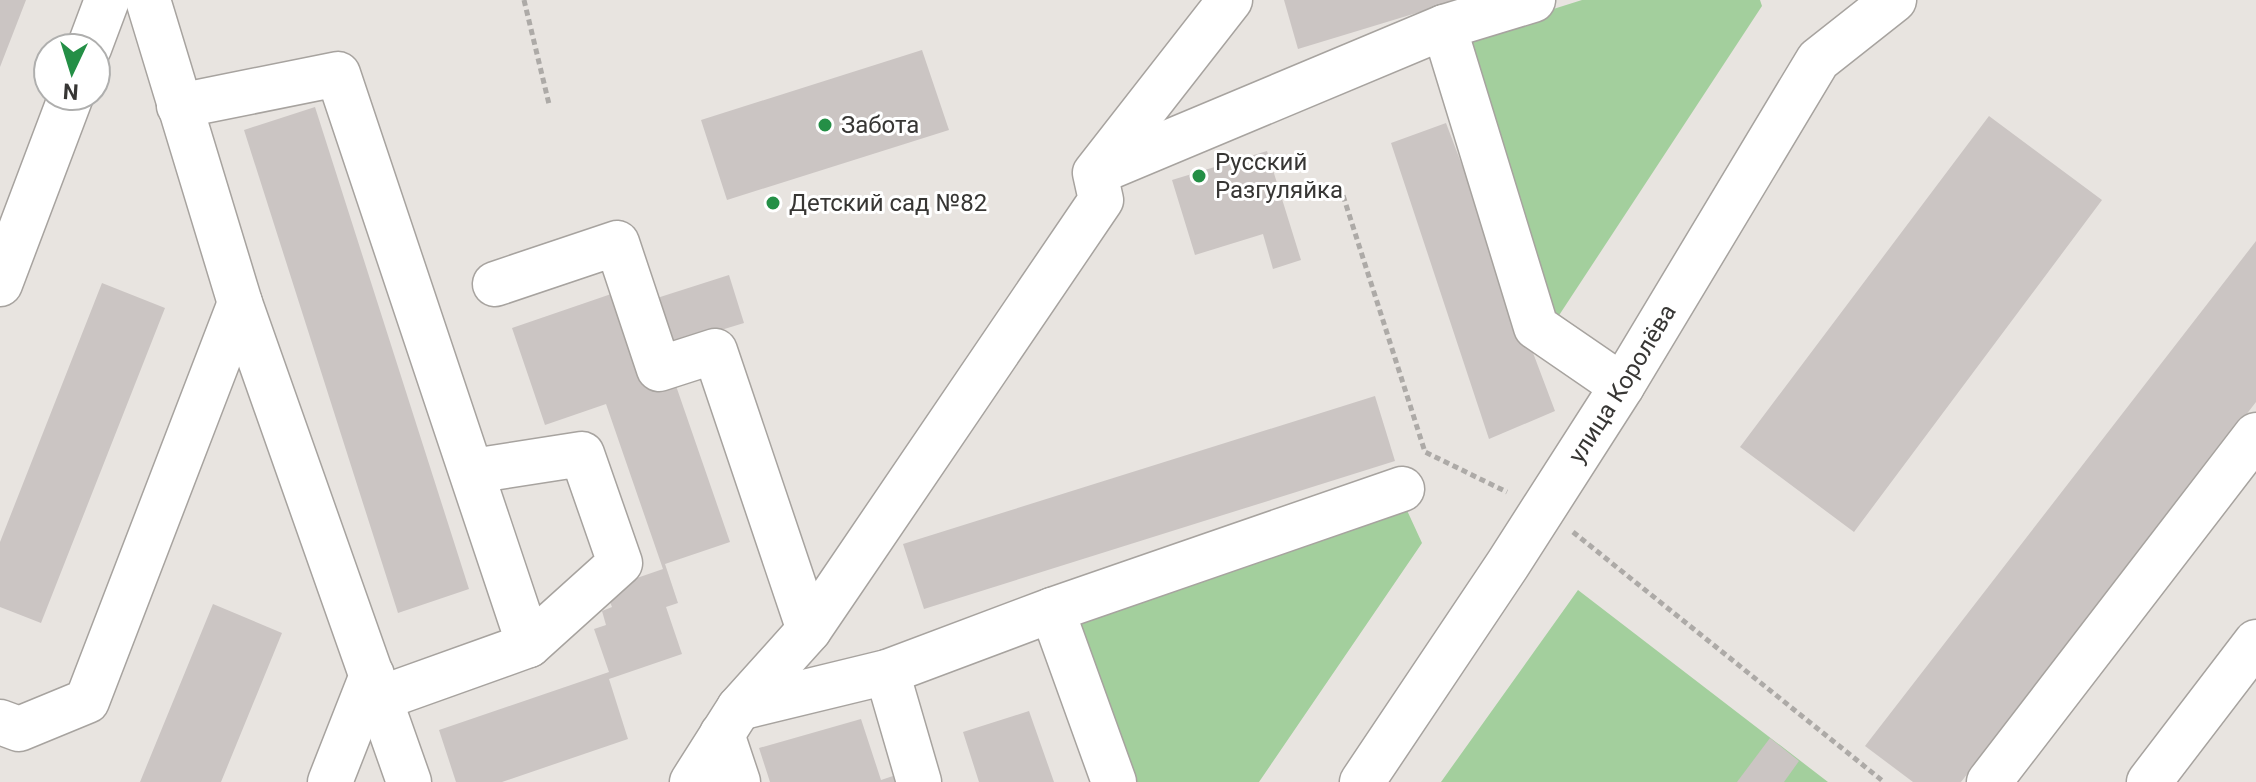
<svg xmlns="http://www.w3.org/2000/svg" width="2256" height="782" viewBox="0 0 2256 782" font-family="Roboto,sans-serif">
  <rect width="100%" height="100%" fill="#e8e4e0"/>
  <path fill="#a3cf9d" d="M1582,0H1760L1762,6L1552,326L1461,38Z
    M1405,506L1422,543L1259,782H1136L1076,623Z
    M1578,590L1828,782H1441Z"/>
  <path fill="#cbc5c3" d="M0,0H26L0,67Z
    M1284,0H1456V1L1298,49Z
    M922,50L949,130L727,200L701,120Z
    M315,107L469,589L398,613L244,130Z
    M1989,116L2102,200L1854,532L1740,447Z
    M1446,123L1555,411L1489,439L1391,143Z
    M1267,151L1301,260L1273,269L1263,234L1195,255L1172,180Z
    M2256,241V402L1961,782H1913L1865,746Z
    M729,275L744,323L672,345L657,298Z
    M102,283L165,308L41,623L0,607V542Z
    M617,292L674,380L730,542L665,564L678,603L666,607L682,654L609,679L628,739L502,782H456L439,730L609,672L594,629L606,625L602,611L612,607L605,589L663,569L606,404L545,425L512,328Z
    M1375,396L1395,461L924,609L903,544Z
    M213,604L282,633L221,782H140Z
    M1029,711L1054,782H979L963,732Z
    M861,719L881,780L893,776L895,782H770L759,748Z
    M1770,738L1799,761L1784,782H1737Z"/>
  <g fill="none" stroke-linecap="round" stroke-linejoin="round">
    <defs>
      <g id="minor">
        <path d="M148,0L240,303L409,782"/>
        <path d="M1444,27L1536,327L1622,386"/>
        <path d="M89,48L107,0"/>
        <path d="M179,106L338,74L529,645L381,698"/>
        <path d="M1100,171L1444,27L1533,0"/>
        <path d="M0,284L71,96"/>
        <path d="M495,284L617,243L659,369L715,351L809,630"/>
        <path d="M473,471L582,454L620,563L529,645"/>
        <path d="M1052,610L1114,782"/>
        <path d="M887,672L919,782"/>
        <path d="M739,708L887,672L1052,610L1402,489"/>
        <path d="M0,722L19,729L87,701L240,303"/>
        <path d="M722,734L738,782"/>
        <path d="M330,782L372,675"/>
        <path d="M692,782L739,708L809,630L1101,200L1095,173L1230,0"/>
        <path id="s1" d="M1362,782L1508,564L1622,386L1818,60L1894,0"/>
        <path d="M1989,782L2256,435"/>
        <path d="M2149,782L2256,642"/>
      </g>
    </defs>
    <use href="#minor" stroke="#a7a39f" stroke-width="47"/>
    <path stroke="#adaaa7" stroke-width="5" stroke-dasharray="6 4" stroke-linecap="butt" d="M524,0L549,104
      M1340,186L1425,452L1507,492
      M1573,532L1884,782"/>
    <use href="#minor" stroke="#fff" stroke-width="44"/>
  </g>
  <g fill="#248f46" stroke="#fff" stroke-width="3">
    <circle cx="825" cy="125" r="8"/>
    <circle cx="1199" cy="176" r="8"/>
    <circle cx="773" cy="203" r="8"/>
  </g>
  <g text-anchor="middle" dominant-baseline="central" stroke-width="6" stroke-linejoin="round" paint-order="stroke">
    <g font-size="24" fill="#373634" stroke="#fff" text-anchor="start">
      <text x="841" y="125">Забота</text>
      <text x="1215" y="162">Русский<tspan x="1215" dy="28">Разгуляйка</tspan></text>
      <text x="789" y="203">Детский сад №82</text>
    </g>
    <g font-size="24" fill="#373634" stroke="#fff">
      <text stroke="none"><textPath href="#s1" startOffset="476">улица Королёва</textPath></text>
    </g>
  </g>
  <g transform="translate(72 72) rotate(184)"><circle r="38" fill="#ffffff" stroke="#afafae" stroke-width="2"/>
  <path d="M0-6L14 30L0 20L-14 30Z" fill="#248f46"/>
  <text y="-12" font-size="22" font-weight="bold" text-anchor="middle" fill="#373634">N</text>
  </g>
</svg>
